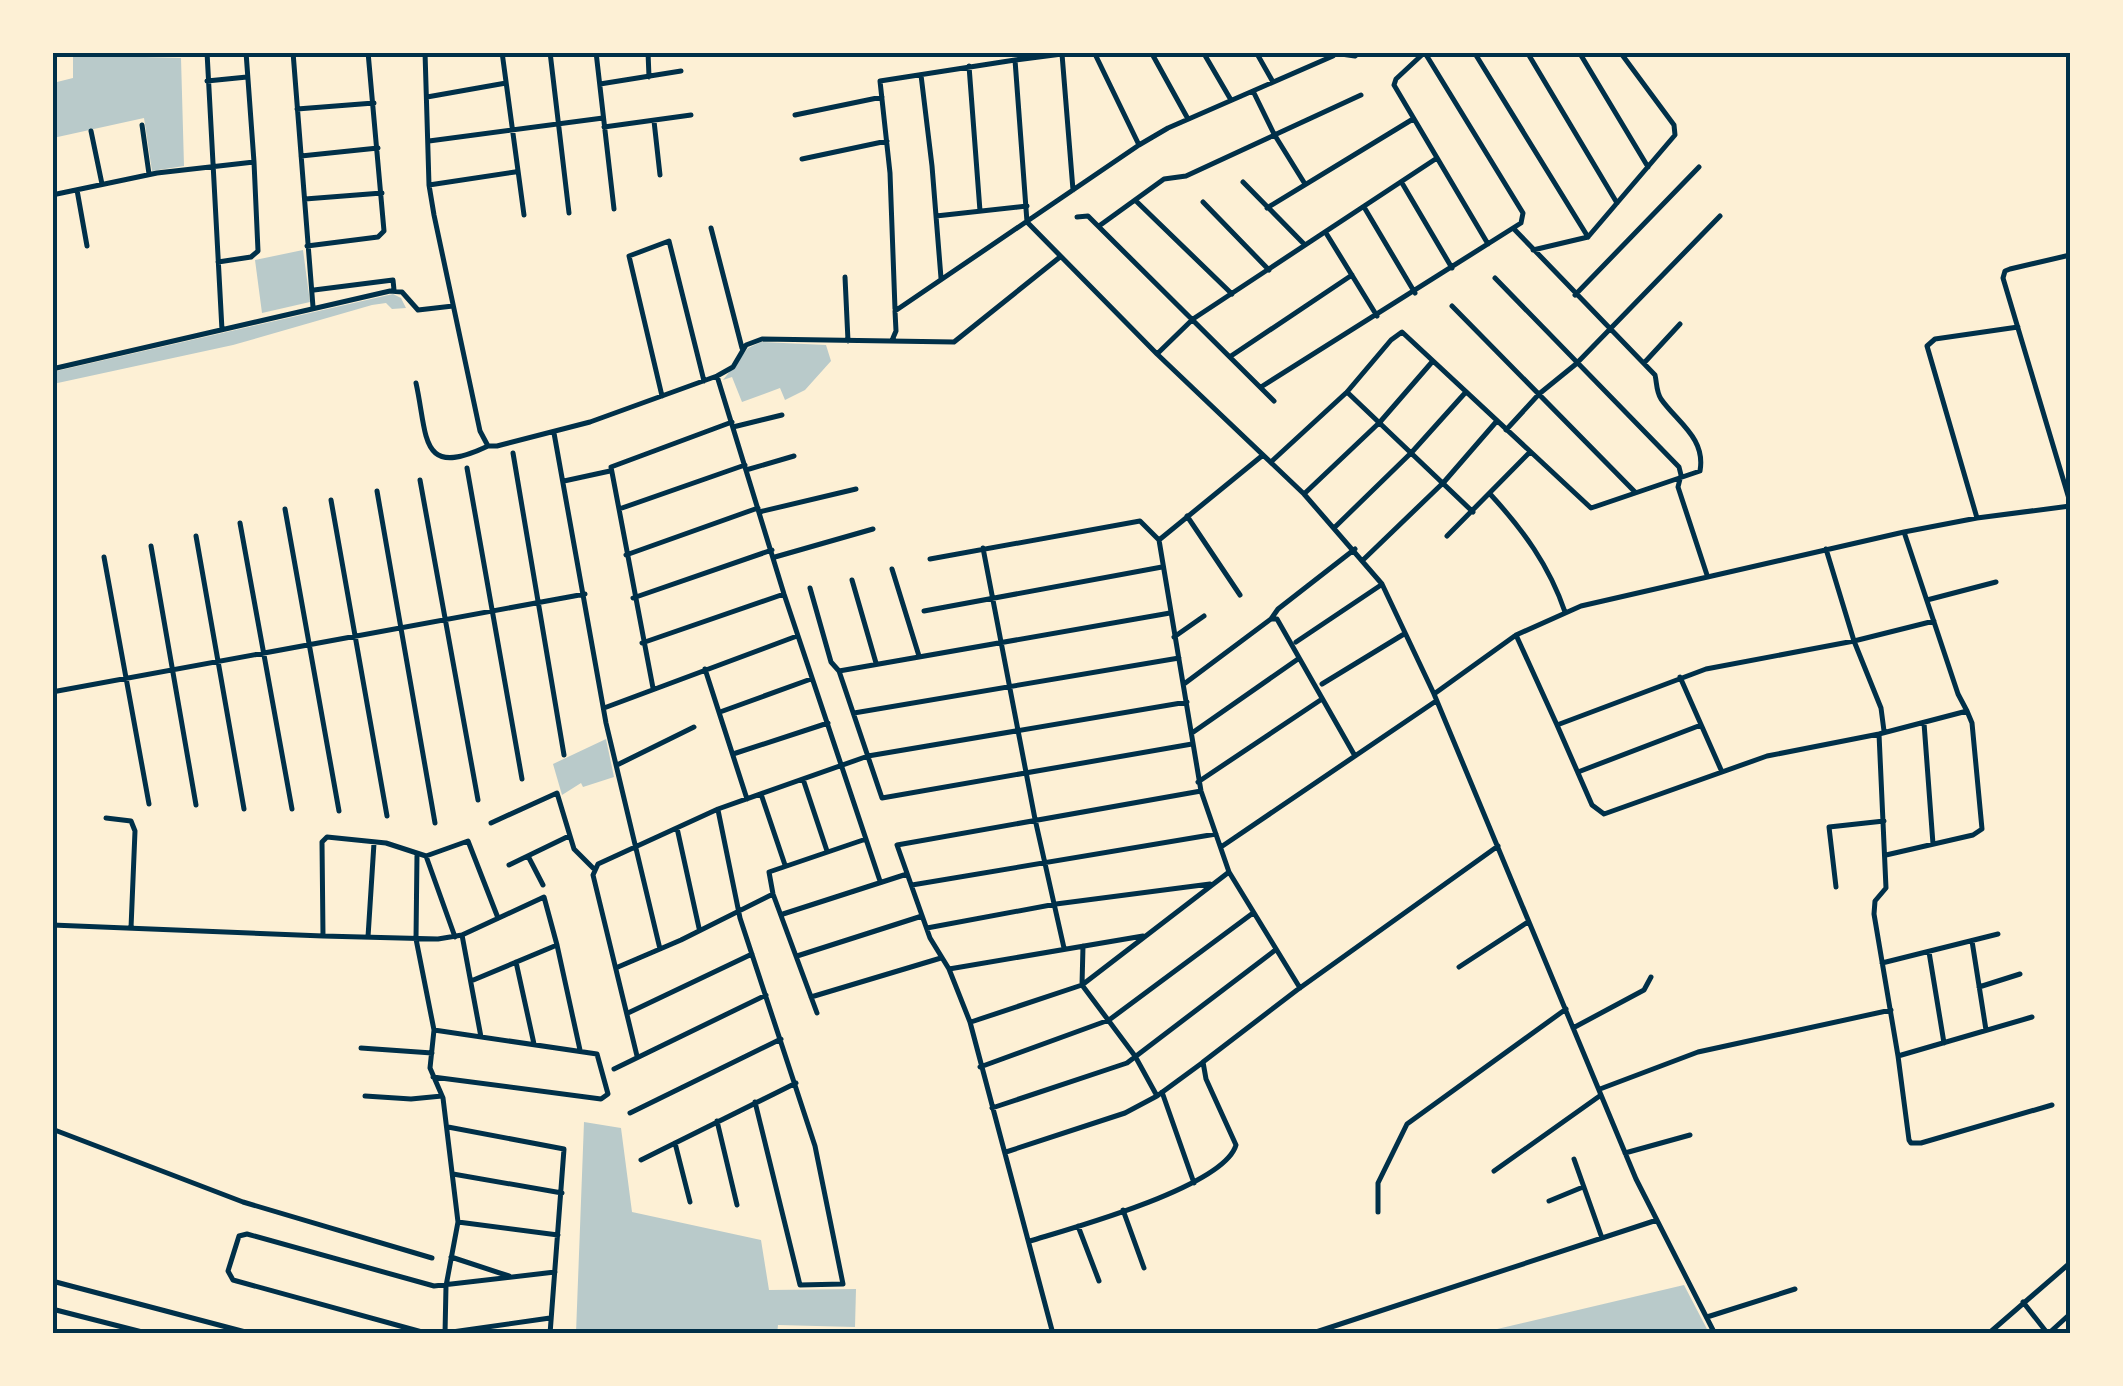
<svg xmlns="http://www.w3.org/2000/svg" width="2123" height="1386" viewBox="0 0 2123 1386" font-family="Quicksand,sans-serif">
  <rect width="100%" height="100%" fill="#fdf0d5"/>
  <path fill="#b9caca" d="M73,55L181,58L184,166L152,171L144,118L53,138V83L73,78Z
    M303,250L310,302L262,313L255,260Z
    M393,294L401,298L406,308L392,309L386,303L372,305L233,345L53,384L52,372Z
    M761,342L826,345L831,361L805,390L785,400L780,388L742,402L732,377L723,380L748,348Z
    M606,739L614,777L583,787L581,783L562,795L553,764Z
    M584,1122L621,1128L632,1212L761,1240L769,1290L856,1289L855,1327L778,1325L777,1334L576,1333Z
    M1684,1285L1709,1333H1480Z"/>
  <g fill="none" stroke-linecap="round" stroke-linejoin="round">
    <path stroke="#003049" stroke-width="5" d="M207,52L222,330
      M293,52L313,307
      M425,52L429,185L434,215L480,431L488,446H497L590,422L717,376L733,367L746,345L762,339L954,342L1060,257
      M502,52L524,215
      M550,52L569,213
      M596,52L614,209
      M648,52L649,77
      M1094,52L1139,145
      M1151,52L1188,119
      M1203,52L1231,100
      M1256,52L1273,82
      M1425,52L1396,79L1394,85L1488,244
      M1474,52L1588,237
      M1527,52L1617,203
      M1579,52L1648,167
      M1341,54L1355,56L1360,52
      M1015,60L1062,54L1073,190
      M969,66L980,211
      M921,75L932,166L941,278
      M207,81L247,77
      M600,84L681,71
      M1253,91L1274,134L1305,184
      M427,97L506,83
      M297,109L374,103
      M795,115L882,97
      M654,121L660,175
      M142,125L149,174
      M604,127L691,115
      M91,131L102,184
      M429,141L603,118
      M301,156L378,148
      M802,159L887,141
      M52,182L55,194
      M1243,182L1305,245
      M1402,183L1452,268
      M429,185L515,172
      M77,190L87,246
      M52,195L157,173L254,162L246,52
      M305,199L382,193
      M1135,200L1232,294
      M1203,202L1269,270
      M1364,207L1415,293
      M1267,208L1413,119
      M936,216L1027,206
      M1077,217L1088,216L1093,221L1274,401
      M1027,222L1157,354L1304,494L1382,584L1434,694L1636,1179L1715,1334
      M1099,226L1164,179L1186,176L1361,95
      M711,228L742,348
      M1326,233L1377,316
      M307,246L378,237L384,231L368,52
      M1533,250L1588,237L1675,135L1674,125L1620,52
      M2070,255L2010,269L2005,271L2003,278L2070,502
      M218,262L251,257L258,251L254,162
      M845,277L848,341
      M1495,278L1679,467L1681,475L1678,487L1707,575
      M314,290L393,280L394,290
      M1575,295L1699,167
      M1452,306L1635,492
      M895,309L890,173L880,81L1015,60L1027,222
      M893,338L896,331L895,311L1139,145L1168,128L1333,56
      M1157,354L1193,319L1437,158
      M1231,356L1352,275
      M1644,363L1680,324
      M52,369L390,291L402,292L418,310L453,306
      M717,376L784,594L880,881
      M416,383C428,437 419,479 488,446
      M1261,387L1521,223L1523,213L1425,53
      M1347,392L1473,512
      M662,396L629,256L669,241L704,381
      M733,427L782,415
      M1506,430L1539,394L1576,364L1720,216
      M554,433L606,723L660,949
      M513,453L564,755
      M1272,461L1347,392L1391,340L1402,332L1591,508L1700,471C1706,438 1677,422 1661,399C1656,391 1657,383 1655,375L1514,229
      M467,468L522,779
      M746,470L794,456
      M420,480L478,800
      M564,481L610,471
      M377,491L435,823
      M1304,494L1380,422L1432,362
      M1491,495C1523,530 1549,565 1565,612
      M331,500L387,816
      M285,509L339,811
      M619,509L745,465
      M759,512L856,489
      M1187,516L1240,595
      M1977,518L1927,346L1935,339L2018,327
      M240,523L292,809
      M1335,527L1412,452L1465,393
      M196,536L244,809
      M1447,536L1529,453
      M1159,540L1263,455
      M151,546L196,805
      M983,548L1035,819L1064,948
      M1826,549L1854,641L1881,708L1884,731
      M626,555L758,508
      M104,557L149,804
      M775,557L873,529
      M930,559L1140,521L1159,540L1201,791L1229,872L1300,988
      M1363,560L1444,482L1496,422
      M892,569L919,656
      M852,580L876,663
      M810,588L831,662L839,671L882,798L1192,744
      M633,598L772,550
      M1927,600L1996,582
      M924,611L1162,567
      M1271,619L1278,609L1355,549
      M1516,635L1557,725L1706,669L1854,641L1934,621
      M1174,637L1204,616
      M1296,642L1381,585
      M642,643L784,594
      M705,669L747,799
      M839,671L1170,613
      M1680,677L1722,772
      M1184,684L1271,619H1277L1355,756
      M1322,684L1404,634
      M653,688L611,467L732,422
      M52,692L585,594
      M1434,694L1516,635L1581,606L1904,532L1977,518L2070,506
      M604,708L797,636
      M720,712L811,679
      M854,713L1179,658
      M1924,723L1933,844
      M1557,725L1592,805L1604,814L1767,756L1879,734L1967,711L1958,694L1904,532
      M1192,733L1298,659
      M1879,734L1886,888L1875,901L1874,914L1898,1056L1909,1140L1911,1143H1921L2052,1105
      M733,754L828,723
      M617,765L694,727
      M1578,772L1701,725
      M803,779L827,851
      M1198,782L1322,699
      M761,794L785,865
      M718,810L740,918L815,1146L843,1284L800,1285L755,1102
      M106,818L131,821L135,831L131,928
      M491,823L557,793L574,849L593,868
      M677,828L699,928
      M1221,847L1436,701
      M417,854L416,939L434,1030L430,1068L443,1098L458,1222L446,1286L445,1334
      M1886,855L1973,835L1982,829L1972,723L1967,711
      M426,856L468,841L498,918
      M528,856L543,885
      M509,865L569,836
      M912,885L1216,834
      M1836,887L1829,827L1884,821
      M783,914L907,874
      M52,925L323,936L438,939L462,935L481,1037
      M927,928L1056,904L1210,884
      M462,935L544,897L557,945
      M323,936L322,842L327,837L386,843L426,856L455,937
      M368,937L374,843
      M1972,941L1986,1030
      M1083,946L1082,985L1135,1056L1157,1096
      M1929,952L1944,1043
      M797,956L922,916
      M516,962L534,1044
      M1882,963L1998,934
      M618,967L681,940L773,894
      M1459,967L1528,922
      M949,969L1143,936
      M471,981L557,945L580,1050
      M1979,987L2020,974
      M811,997L941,958
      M628,1013L752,954
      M817,1013L773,894L769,872L866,839
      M971,1022L1082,985L1229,872
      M1573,1028L1644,990L1651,977
      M361,1048L432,1053
      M637,1056L593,875L598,864L718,809L868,756L1187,702
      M1898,1056L2032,1017
      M980,1067L1109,1020L1253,913
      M614,1069L766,995
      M433,1077L601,1099L608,1094L597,1054L434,1030
      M1600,1089L1698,1052L1891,1010
      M1162,1092L1194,1183
      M365,1096L411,1099L442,1096
      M992,1108L1127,1063L1274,951
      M630,1113L781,1039
      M717,1121L737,1205
      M448,1127L564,1149L550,1334
      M52,1129L243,1202L432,1258
      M675,1143L690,1202
      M1006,1152L1125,1113L1157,1096L1202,1063
      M1625,1153L1690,1135
      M1574,1159L1602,1238
      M641,1160L796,1083
      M1494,1171L1601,1095
      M453,1174L562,1193
      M1549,1201L1583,1187
      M1123,1210L1144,1268
      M1378,1212V1183L1407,1124L1566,1009
      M458,1222L558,1235
      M1078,1226L1099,1281
      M1030,1241C1072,1228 1224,1187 1236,1145L1206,1079L1203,1062L1297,990L1498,846
      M451,1257L509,1276
      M52,1281L253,1334
      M2023,1302L2048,1334
      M52,1309L150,1334
      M1707,1317L1795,1289
      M550,1318L445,1333L422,1332L233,1280L228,1271L239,1236L247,1234L434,1286L555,1272
      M1053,1334L970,1022L949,969L930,938L897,845L1201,791
      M1310,1334L1657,1220
      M1988,1334L2070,1263
      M2048,1334L2070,1314"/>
  </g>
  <rect width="2123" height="1386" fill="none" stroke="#fdf0d5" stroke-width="110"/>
  <rect x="55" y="55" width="2013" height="1276" fill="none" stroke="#003049" stroke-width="4"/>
</svg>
